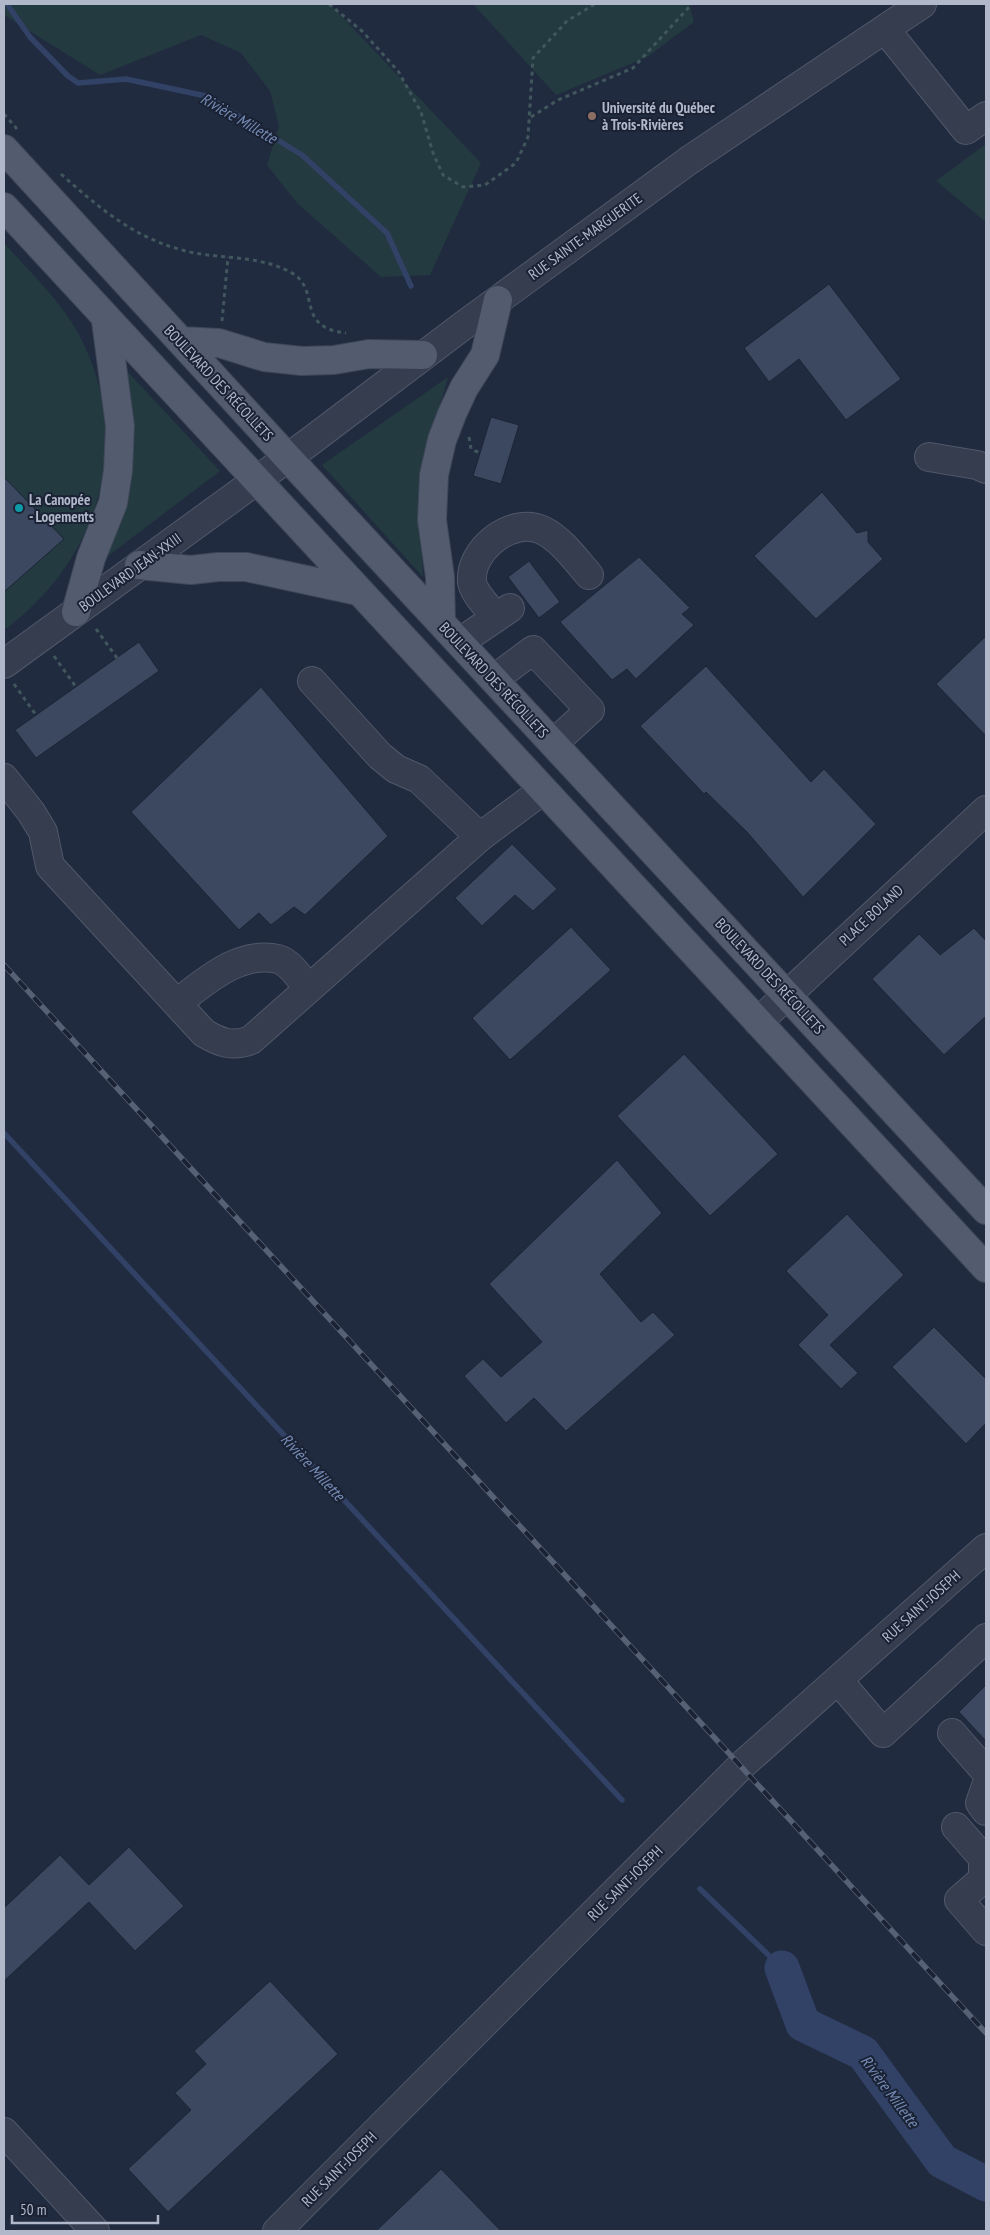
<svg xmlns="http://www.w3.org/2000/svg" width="990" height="2235" viewBox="0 0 990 2235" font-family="'PT Sans Narrow',sans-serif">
  <rect width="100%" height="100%" fill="#212b3f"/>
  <path fill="#233a40" d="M4,4H330L481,163L430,275L381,277L297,203L267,165L279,126L270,91L241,53L201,35L100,75L4,15Z
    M473,4H689L694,22L647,57L556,95Z
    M986,144V222L936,181Z
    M4,243C29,271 58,298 77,331C136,438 100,560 4,630Z
    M127,371L220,471L104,559L126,501L135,431Z
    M448,377L420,479L423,577L322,465Z"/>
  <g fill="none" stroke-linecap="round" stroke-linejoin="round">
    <path stroke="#314266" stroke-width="5.5" d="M7,4L30,37L68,76L78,83L126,79L206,96L302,155L387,233L411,286
      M4,1133L622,1800
      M700,1889L782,1968"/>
    <path stroke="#314266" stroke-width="35" d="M782,1968L803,2024L863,2053L942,2161L986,2184"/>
  </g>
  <path fill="#3c4760" stroke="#1c2436" d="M829,284L901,379L846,420L799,359L769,382L744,348Z
    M491,417L519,425L501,484L473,476Z
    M4,477L64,539L4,592Z
    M822,492L857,533L868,530V542L883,559L816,619L754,556Z
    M639,557L690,608L682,614L694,625L636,679L627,669L612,680L560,622Z
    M529,561L560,602L539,618L508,577Z
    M986,636V736L936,684Z
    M139,642L159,671L36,758L15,730Z
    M706,666L811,782L824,769L876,824L803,897L747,832L706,792L704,794L640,726Z
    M261,687L388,836L305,915L294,907L271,925L259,913L239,930L131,812Z
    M512,844L557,889L533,911L515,895L482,926L455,898Z
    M571,927L611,970L510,1060L472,1018Z
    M974,928L986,941V1016L944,1055L872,979L919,934L940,955Z
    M684,1054L778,1154L710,1216L617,1116Z
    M617,1160L662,1213L600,1274L641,1322L653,1312L675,1335L566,1431L534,1398L506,1423L464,1376L483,1359L501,1377L542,1342L489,1284Z
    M847,1214L904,1275L830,1345L858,1373L841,1389L798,1345L828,1315L786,1271Z
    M934,1327L986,1379V1423L966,1444L892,1367Z
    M986,1685V1741L959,1712Z
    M129,1847L184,1906L135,1951L89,1902L4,1981V1908L60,1855L89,1885Z
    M270,1981L338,2054L168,2212L128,2169L191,2110L175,2093L206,2064L194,2051Z
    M441,2169L501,2231H376Z"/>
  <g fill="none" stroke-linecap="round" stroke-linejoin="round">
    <defs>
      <path id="minor" d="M885,29L966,130L986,116
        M929,457L977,465L986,469
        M496,617C489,608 474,594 472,582C469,550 512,516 542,530C560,538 576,560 589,575
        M460,642L510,608
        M4,664L308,443L464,325L688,161L922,4
        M494,679L533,650L590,710L554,743
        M312,681L380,756L396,769L419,779L480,837
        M4,778L31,812L43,832L50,866L204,1033C221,1043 232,1047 251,1040L480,837L543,790
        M177,1003C205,982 239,950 278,959C291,963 300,978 308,989
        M758,1022L986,810
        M838,1680L883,1733L986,1638
        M952,1733L986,1772
        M986,1786L980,1803L986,1811
        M956,1827L983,1858
        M986,1854L983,1858V1879L959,1900L986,1931
        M4,2132L95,2231
        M277,2231L741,1766L986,1548"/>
      <path id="major" d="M4,149L288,458L986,1210
        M4,207L986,1268
        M181,341L219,343L264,357L302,361L334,360L369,354L423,355
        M139,565L191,570L218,567H246L358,591
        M76,612L91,558L113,503L118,471L120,426L106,321
        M441,622L440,577L432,520L434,475L442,440L452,414L464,388L485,355L498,300"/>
    </defs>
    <use href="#minor" stroke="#50586a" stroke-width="30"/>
    <use href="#major" stroke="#3e4658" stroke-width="30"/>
    <path stroke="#41575d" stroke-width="3" stroke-dasharray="4 4" stroke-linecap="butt" d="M329,4L362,31L398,71L421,112L433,153L443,175L463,187L485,185L516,163L528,137L533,58L567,21L595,4
      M4,114L17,129
      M531,117L558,100L633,68L692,4
      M61,174C98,207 133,237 182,250C217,260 257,254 290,272C323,289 293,327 346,333
      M222,321L228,257
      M469,437L471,449L480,453
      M96,629L117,658
      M54,656L76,687
      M14,684L36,715"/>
    <use href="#minor" stroke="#353d4f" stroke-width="28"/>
    <use href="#major" stroke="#535c6f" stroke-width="28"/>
    <defs>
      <path id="rail" d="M4,965L986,2033"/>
    </defs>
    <use href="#rail" stroke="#566176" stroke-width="5.5"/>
    <use href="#rail" stroke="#1a2234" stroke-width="4" stroke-dasharray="11" stroke-linecap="butt"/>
  </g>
  <circle fill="#8d6e63" stroke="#1a2234" stroke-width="2" cx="592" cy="116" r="5"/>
  <circle fill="#0f9aa8" stroke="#1a2234" stroke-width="2" cx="19" cy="508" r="5"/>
  <g text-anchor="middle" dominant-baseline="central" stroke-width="4" stroke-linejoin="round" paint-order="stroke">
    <g font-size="15" font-weight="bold" fill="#b1b8ca" stroke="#1a2234" text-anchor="start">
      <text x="602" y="107">Université du Québec<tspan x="602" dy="17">à Trois-Rivières</tspan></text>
      <text x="29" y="499">La Canopée<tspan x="29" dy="17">- Logements</tspan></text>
    </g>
    <g font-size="15" fill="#b1b8ca" stroke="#1a2234">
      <text transform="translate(585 236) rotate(-36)">RUE SAINTE-MARGUERITE</text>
      <text transform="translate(219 383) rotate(47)">BOULEVARD DES RÉCOLLETS</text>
      <text transform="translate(130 572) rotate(-36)">BOULEVARD JEAN-XXIII</text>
      <text transform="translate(494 680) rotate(47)">BOULEVARD DES RÉCOLLETS</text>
      <text transform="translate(871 915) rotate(-43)">PLACE BOLAND</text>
      <text transform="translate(770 976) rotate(47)">BOULEVARD DES RÉCOLLETS</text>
      <text transform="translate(921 1606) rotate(-42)">RUE SAINT-JOSEPH</text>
      <text transform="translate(625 1883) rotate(-45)">RUE SAINT-JOSEPH</text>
      <text transform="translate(339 2169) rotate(-45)">RUE SAINT-JOSEPH</text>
    </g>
    <g font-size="16" font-style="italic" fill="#758bb5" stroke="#1a2234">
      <text transform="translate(239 118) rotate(30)">Rivière Millette</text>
      <text transform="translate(313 1467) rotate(47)">Rivière Millette</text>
      <text transform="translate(890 2091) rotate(53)">Rivière Millette</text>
    </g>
  </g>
  <rect width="990" height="2235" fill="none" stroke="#b1b8ca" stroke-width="10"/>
  <path d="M12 2215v8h146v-8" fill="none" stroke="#b1b8ca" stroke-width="2.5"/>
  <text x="20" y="2215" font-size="15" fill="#b1b8ca" stroke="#1a2234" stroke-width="4" paint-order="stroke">50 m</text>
</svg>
